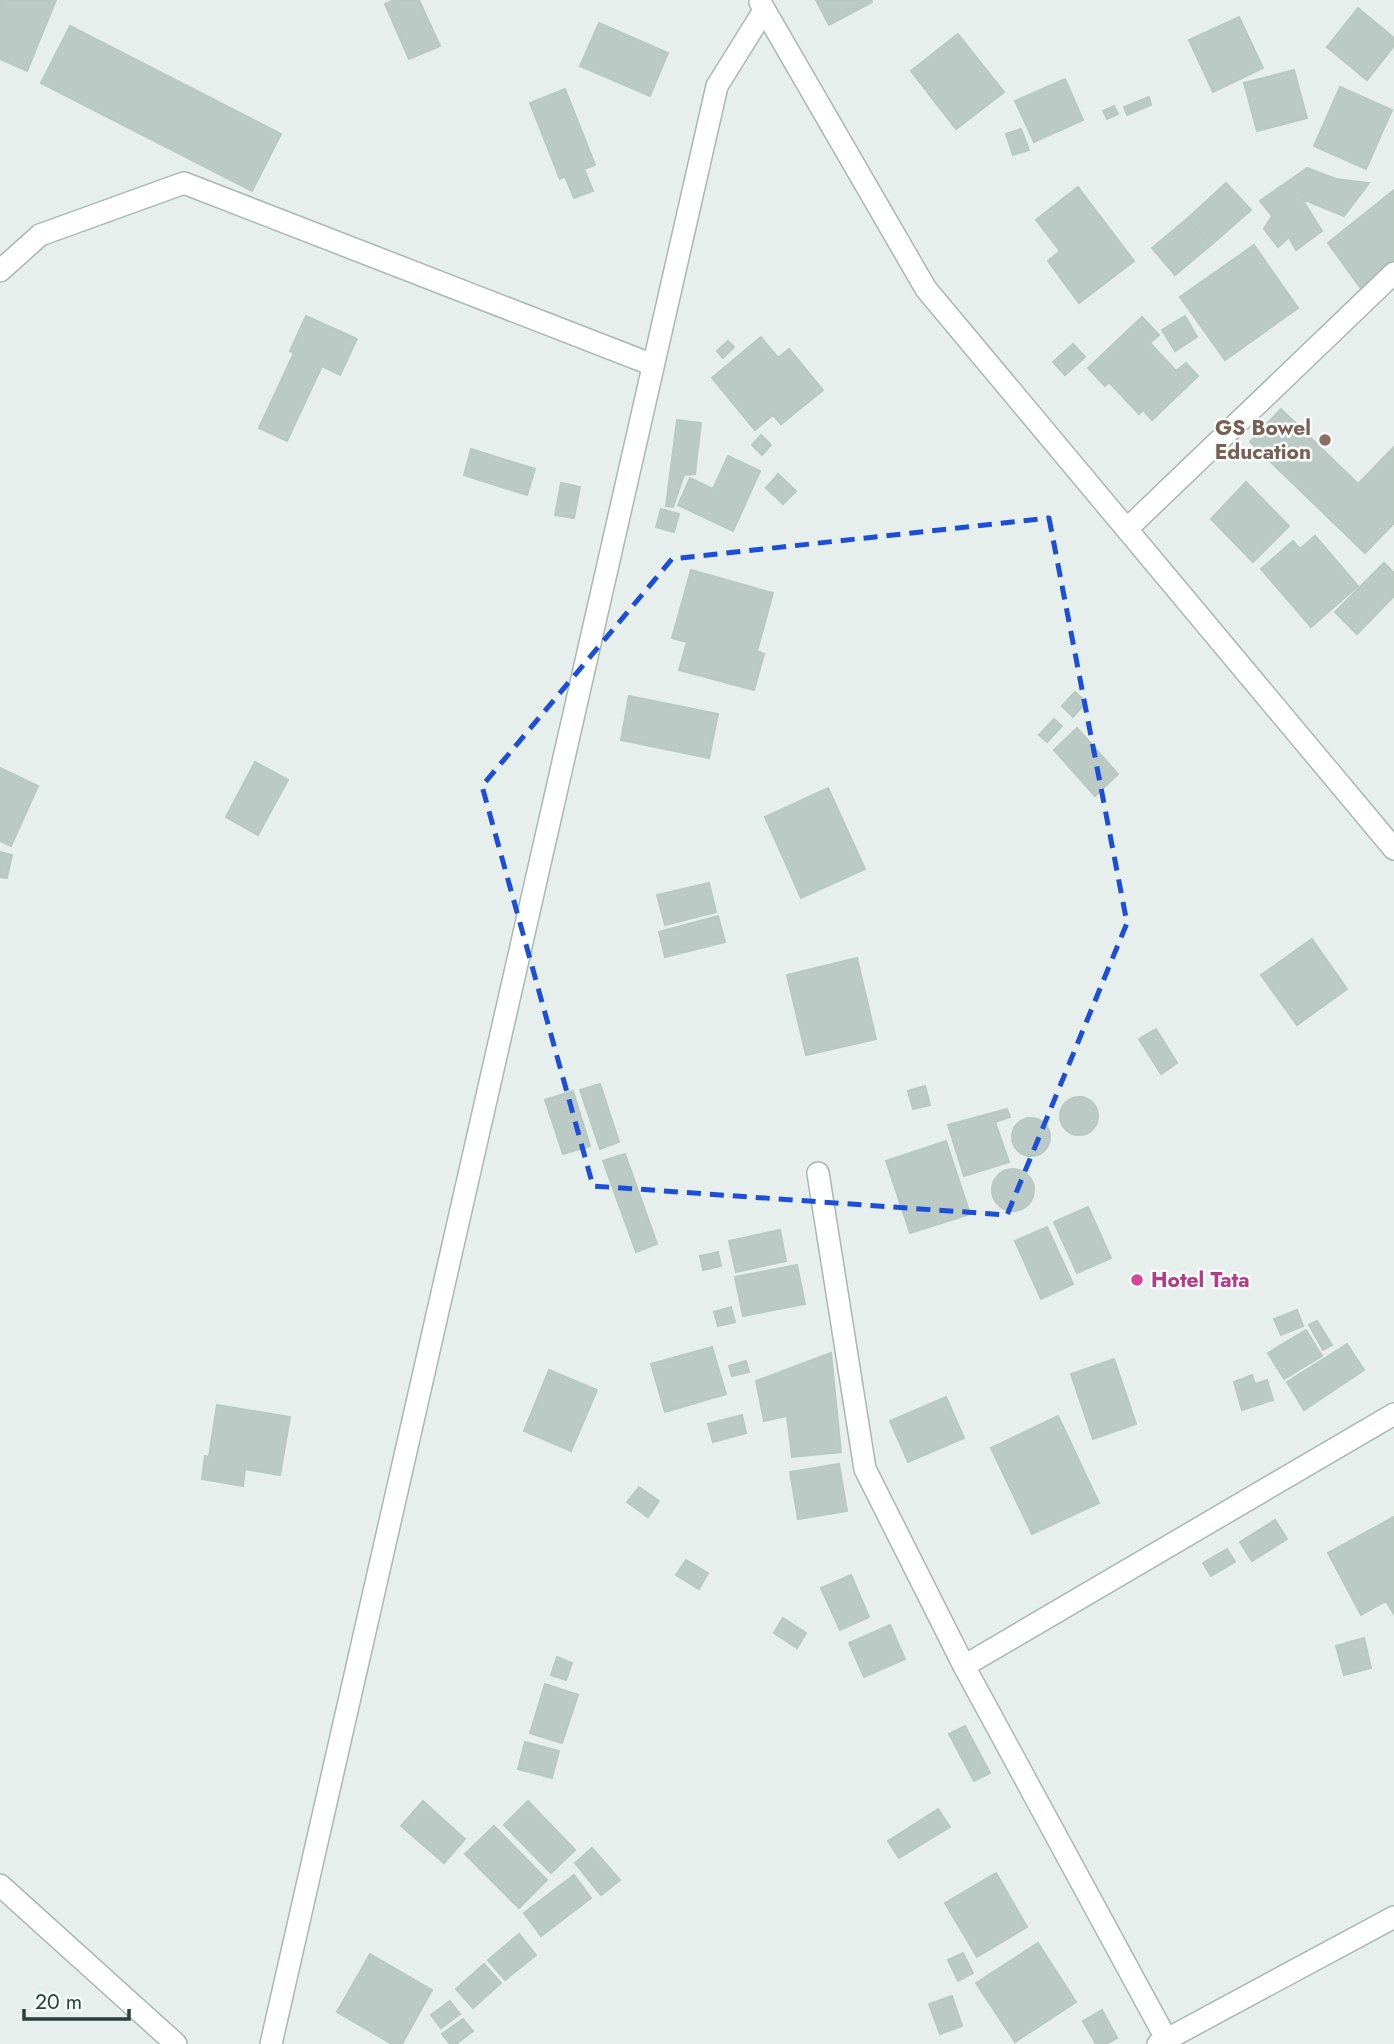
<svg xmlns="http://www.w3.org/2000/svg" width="1394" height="2044" viewBox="0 0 1394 2044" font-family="Jost,sans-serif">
  <rect width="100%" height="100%" fill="#e6efeb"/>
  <path fill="#bbcac4" stroke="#b8c9c2" stroke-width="2" d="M0,0H56L27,71L0,59Z
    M394,0H419L440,46L409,59L385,4Z
    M816,0H871L872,2L829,25Z
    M1358,8L1394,38V46L1367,80L1327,47Z
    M1239,17L1263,68L1213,92L1189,40Z
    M599,23L668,53L650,96L580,66Z
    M70,26L281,134L252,191L41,83Z
    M958,34L1004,92L956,129L911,71Z
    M1294,70L1307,118L1257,131L1244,83Z
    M1065,79L1083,120L1034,142L1015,101Z
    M1340,87L1392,110L1366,169L1314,146Z
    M565,89L595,165L584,169L593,191L574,198L565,176L560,179L530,103Z
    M1149,97L1151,105L1127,115L1124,107Z
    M1114,106L1118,114L1107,119L1103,111Z
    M1021,129L1029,150L1013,155L1006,134Z
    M1307,168L1336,179L1369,183L1344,216L1302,199L1322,231L1296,250L1289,237L1278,247L1264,229L1272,216L1260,201Z
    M1226,183L1251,210L1211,245L1188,218Z
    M1078,187L1134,261L1079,303L1048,261L1060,251L1036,220Z
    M1394,190V261L1362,290L1328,243Z
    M1188,218L1211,245L1175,275L1152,248Z
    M1254,245L1298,308L1225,360L1180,297Z
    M306,316L357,339L340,375L322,366L287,441L259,428L294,353L290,351Z
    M1185,316L1197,337L1175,351L1162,330Z
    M1142,317L1159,335L1150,343L1176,371L1186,363L1198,376L1152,420L1143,410L1139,414L1109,382L1105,386L1088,368Z
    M761,337L778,358L789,349L823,390L781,424L773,415L755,430L712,378Z
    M728,341L734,347L723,358L717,351Z
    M1073,344L1085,357L1065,375L1053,362Z
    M1281,409L1358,484L1394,447V523L1365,553L1250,442Z
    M677,420L701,423L695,474L684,475L673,507L666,506Z
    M761,435L771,445L762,455L752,445Z
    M471,449L535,469L527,495L464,475Z
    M728,456L760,471L733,531L678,505L690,478L713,489Z
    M778,474L796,491L783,504L766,488Z
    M1246,482L1289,526L1253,562L1211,519Z
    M561,483L580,487L574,518L555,515Z
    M661,509L679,514L674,532L656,527Z
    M1315,536L1358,586L1311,627L1261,569L1293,541L1300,549Z
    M1384,563L1394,573V596L1357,634L1335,612Z
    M691,570L773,593L757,651L764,654L754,690L679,670L687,642L672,638Z
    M1075,692L1086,702L1073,717L1062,706Z
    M629,696L718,714L709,758L621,740Z
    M1054,719L1062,726L1047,742L1039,735Z
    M1077,728L1118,774L1095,796L1054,750Z
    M255,762L288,780L258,835L226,817Z
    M0,768L38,786L11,846L0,841Z
    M828,788L865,869L801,898L765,817Z
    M0,852L12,855L7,878L0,877Z
    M709,883L716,912L665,925L657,895Z
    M718,916L725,942L665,957L659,932Z
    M1312,939L1347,989L1297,1025L1261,975Z
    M857,958L876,1039L806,1055L787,975Z
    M1156,1029L1177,1063L1161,1074L1139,1039Z
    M600,1084L619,1142L600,1149L580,1090Z
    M925,1086L930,1105L913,1109L908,1091Z
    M573,1091L590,1146L563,1154L545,1100Z
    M1060 1116a19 19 0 1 1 38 0a19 19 0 1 1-38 0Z
    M1007,1109L1010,1117L995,1122L1009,1162L964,1176L948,1125Z
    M1012 1137a19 19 0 1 1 38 0a19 19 0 1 1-38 0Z
    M946,1141L970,1214L910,1233L886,1161Z
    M625,1154L657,1244L636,1252L603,1161Z
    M992 1190a21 21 0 1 1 42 0a21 21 0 1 1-42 0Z
    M1088,1207L1111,1258L1077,1273L1054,1222Z
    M1047,1227L1073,1284L1041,1299L1015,1241Z
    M780,1230L786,1261L736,1272L729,1241Z
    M718,1252L721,1266L703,1270L700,1256Z
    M797,1265L805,1304L743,1316L735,1277Z
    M731,1307L735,1322L718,1326L714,1312Z
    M1297,1310L1303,1326L1281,1335L1274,1319Z
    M1317,1321L1332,1345L1323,1350L1309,1325Z
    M1306,1330L1322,1356L1284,1379L1268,1353Z
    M1347,1344L1364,1370L1304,1410L1287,1382Z
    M712,1347L726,1394L665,1412L651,1364Z
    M831,1353L841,1452L792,1457L787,1416L764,1421L756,1381Z
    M1114,1359L1136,1424L1093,1439L1071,1374Z
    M746,1361L749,1372L732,1376L729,1366Z
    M549,1370L597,1390L571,1451L524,1431Z
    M1252,1375L1255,1384L1267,1380L1273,1400L1242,1410L1234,1382Z
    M946,1397L964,1438L908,1462L890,1421Z
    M217,1405L290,1417L280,1475L245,1469L243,1486L202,1479L205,1456L209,1457Z
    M742,1415L746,1433L713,1442L708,1424Z
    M1058,1416L1099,1503L1032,1534L991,1448Z
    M839,1464L847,1511L798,1519L790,1472Z
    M639,1487L659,1501L648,1517L627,1502Z
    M1394,1517V1614L1386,1601L1361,1615L1328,1553Z
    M1275,1520L1287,1539L1252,1561L1240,1542Z
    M1227,1549L1235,1562L1211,1576L1203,1563Z
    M686,1560L708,1573L699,1589L676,1575Z
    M851,1575L869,1617L840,1630L821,1588Z
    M783,1618L806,1633L797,1648L774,1633Z
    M890,1625L905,1659L864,1677L849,1643Z
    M1364,1638L1371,1668L1344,1675L1336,1646Z
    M557,1657L572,1663L566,1680L551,1675Z
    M545,1684L578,1695L562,1743L530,1733Z
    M965,1726L990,1773L974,1781L949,1734Z
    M525,1742L559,1751L552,1778L518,1769Z
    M423,1801L465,1839L444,1863L401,1826Z
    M528,1801L575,1850L551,1873L504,1825Z
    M938,1809L950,1827L899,1858L888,1841Z
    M494,1826L547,1880L519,1908L465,1854Z
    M592,1848L620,1880L601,1895L575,1863Z
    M996,1873L1027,1927L977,1957L945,1903Z
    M574,1875L591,1898L541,1936L524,1913Z
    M519,1934L536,1955L505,1980L488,1960Z
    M1038,1943L1076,2002L1015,2042L976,1983Z
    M963,1953L973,1973L958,1981L948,1960Z
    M370,1954L432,1990L402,2044H392L337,2012Z
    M484,1964L501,1983L473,2008L456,1989Z
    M952,1996L962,2026L940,2034L929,2004Z
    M450,2001L460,2014L441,2028L431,2015Z
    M1102,2010L1117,2038L1106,2044H1096L1083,2021Z
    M463,2019L473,2031L456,2044H450L442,2034Z"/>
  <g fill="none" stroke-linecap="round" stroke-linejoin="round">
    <defs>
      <path id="street" d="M760,2L926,289L1394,849
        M0,271L40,235L184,183L653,365
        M1128,528L1394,273
        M818,1173L865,1469L964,1666L1169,2044
        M964,1666L1394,1414
        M0,1885L176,2044
        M271,2044L717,86L763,12
        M1158,2044L1394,1917"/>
    </defs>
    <use href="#street" stroke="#a8b8b2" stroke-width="24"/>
    <use href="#street" stroke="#fff" stroke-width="21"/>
  </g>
  <path fill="none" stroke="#1d4ed8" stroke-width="5" stroke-dasharray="14 9" stroke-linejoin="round" d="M1049,518L1127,923L1007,1215L593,1186L482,786L672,559Z"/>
  <circle fill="#8d6e63" stroke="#f7fbf9" stroke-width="2.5" cx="1325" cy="440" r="7"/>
  <circle fill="#d1479c" stroke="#f7fbf9" stroke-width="2.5" cx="1137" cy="1280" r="7"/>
  <g text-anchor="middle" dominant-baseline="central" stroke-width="5" stroke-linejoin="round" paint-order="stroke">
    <g font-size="21" font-weight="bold" fill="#785e54" stroke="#f7fbf9" text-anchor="end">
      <text x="1311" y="428">GS Bowel<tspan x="1311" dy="24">Education</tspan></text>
    </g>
    <g font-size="21" font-weight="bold" fill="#b23c85" stroke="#f7fbf9" text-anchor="start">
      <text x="1151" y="1280">Hotel Tata</text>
    </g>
  </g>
  <path d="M24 2009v10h105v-10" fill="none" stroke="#24423a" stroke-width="3.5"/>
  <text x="35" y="2009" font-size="21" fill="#24423a" stroke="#f7fbf9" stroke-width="5" paint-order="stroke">20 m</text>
</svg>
